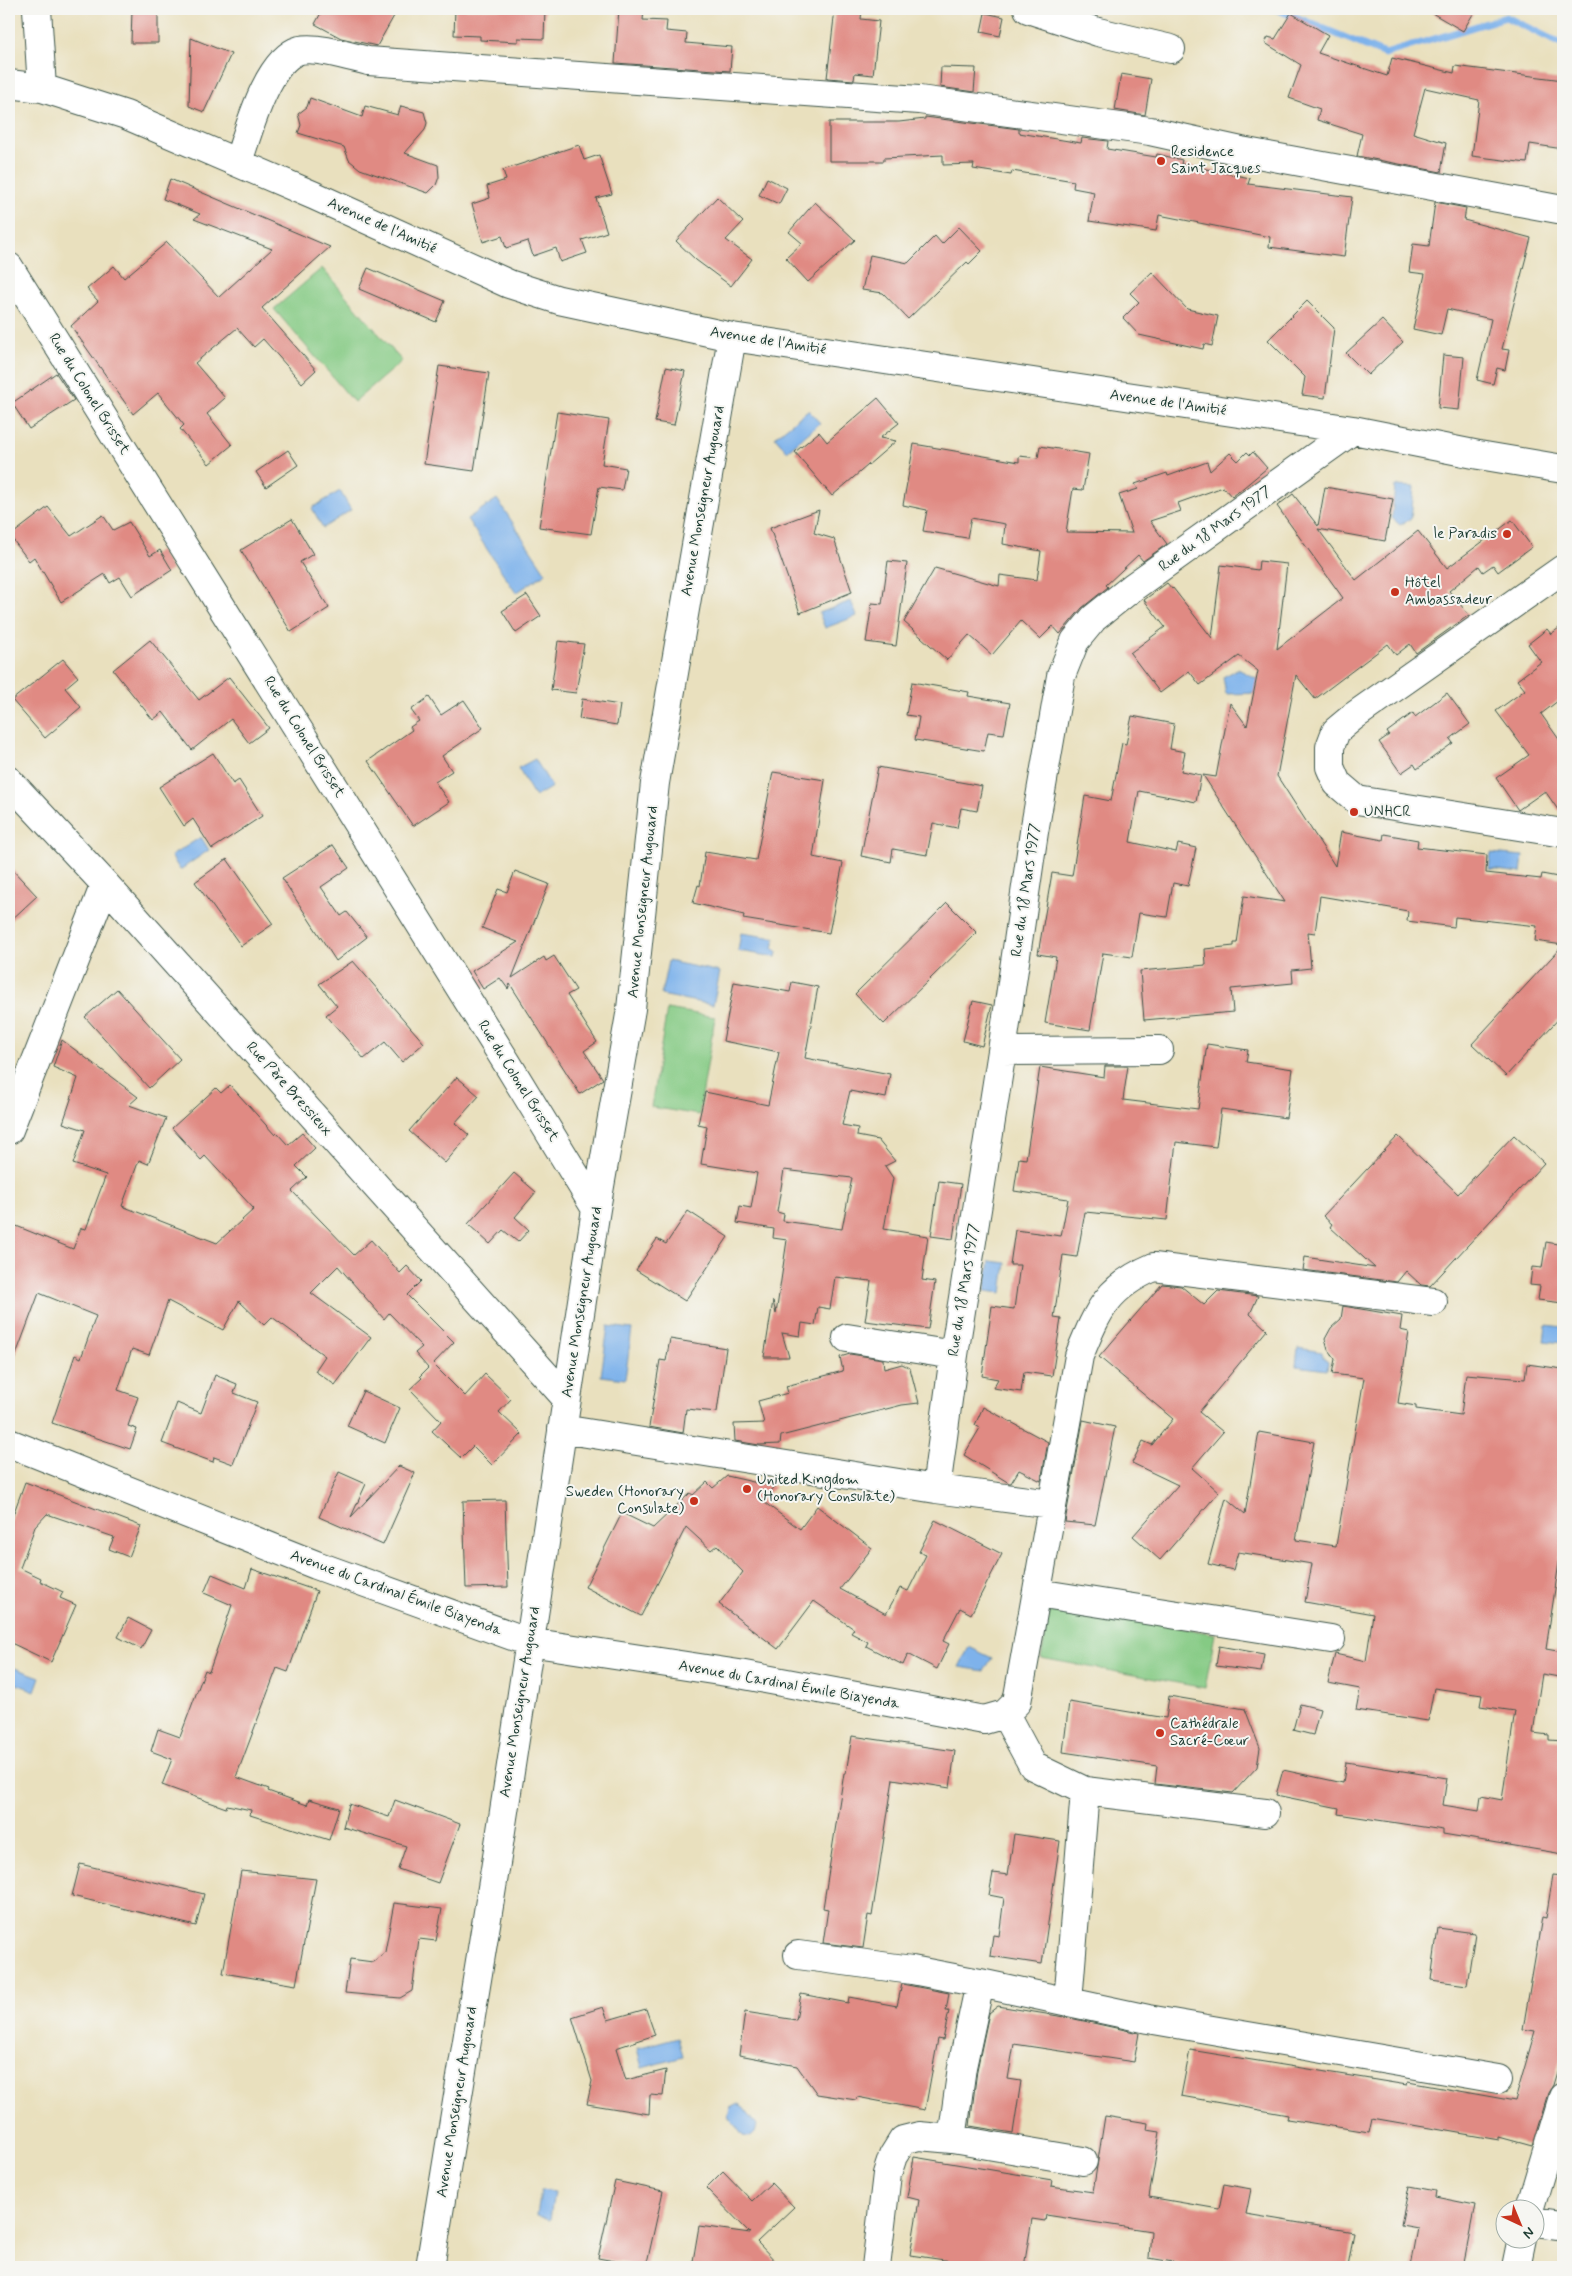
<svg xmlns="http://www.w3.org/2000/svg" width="1572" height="2276" viewBox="0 0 1572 2276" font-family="Mynerve,sans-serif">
  <rect width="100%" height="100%" fill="#f6f6f2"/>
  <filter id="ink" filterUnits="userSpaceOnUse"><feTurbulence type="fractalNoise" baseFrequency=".02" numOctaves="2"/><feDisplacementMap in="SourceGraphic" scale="10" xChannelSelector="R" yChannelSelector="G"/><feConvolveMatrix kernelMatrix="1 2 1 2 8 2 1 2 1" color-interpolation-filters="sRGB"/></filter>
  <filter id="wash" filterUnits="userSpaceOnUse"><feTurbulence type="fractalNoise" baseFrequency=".0096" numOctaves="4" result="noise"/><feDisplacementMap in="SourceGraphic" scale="20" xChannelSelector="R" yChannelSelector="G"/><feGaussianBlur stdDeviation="1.12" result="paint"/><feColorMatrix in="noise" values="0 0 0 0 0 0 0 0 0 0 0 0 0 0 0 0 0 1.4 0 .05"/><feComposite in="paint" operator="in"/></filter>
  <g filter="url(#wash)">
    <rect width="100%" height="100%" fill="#e9e0be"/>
    <path fill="#85ca84" stroke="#52845c" d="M322,268L402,361L354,402L274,309Z
      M667,1009L715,1017L699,1115L651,1107Z
      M1051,1604L1215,1634L1205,1688L1041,1658Z"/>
    <path fill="#7eb2eb" stroke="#4e7890" d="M808,410L820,423L787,451L775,437Z
      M1395,486L1414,487L1411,519L1400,525L1392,518Z
      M340,491L351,510L323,528L312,508Z
      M497,499L546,573L516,593L467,519Z
      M851,601L857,616L825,628L819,613Z
      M1238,669L1265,683L1264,693L1226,694L1223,677Z
      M535,759L552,787L535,797L518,768Z
      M201,837L209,850L180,870L171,856Z
      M1491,853L1523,856L1521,873L1489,869Z
      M741,933L775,938L773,949L777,951L776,957L738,951Z
      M668,961L720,972L713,1005L661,995Z
      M990,1261L1006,1263L1002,1293L985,1291Z
      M1546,1325L1563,1327V1343L1544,1341Z
      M608,1326L632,1329L625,1379L601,1376Z
      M1298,1348L1322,1352L1323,1358L1328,1362L1327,1370L1296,1366Z
      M969,1647L992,1658L984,1671L959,1667Z
      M9,1666L40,1677L35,1691L9,1681Z
      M678,2037L683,2057L642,2068L637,2048Z
      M738,2104L742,2106L757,2125L755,2132L750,2137L743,2136L728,2116L730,2108Z
      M541,2190L554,2192L550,2219L537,2216Z"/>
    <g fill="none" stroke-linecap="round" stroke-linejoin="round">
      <path stroke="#7eb2eb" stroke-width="7" d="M1276,9L1385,54L1506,17L1563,45"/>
    </g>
    <g id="blocks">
      <path fill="#e08a83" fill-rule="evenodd" d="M132,9H158V43H131Z
        M323,9H398L377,46L341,38L315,24Z
        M455,9H545L544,39L518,38V42L480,40V36L454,35Z
        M619,9H644L643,20L667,21L666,31L687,33L686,43L732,47L730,71L615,63Z
        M835,9H862L861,19L879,21L873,75L855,73L854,80L827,78Z
        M1425,9H1476L1463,31Z
        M985,13L1004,17L1000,36L981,32Z
        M1291,13L1328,35L1318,53L1387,76L1392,58L1454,73L1455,66L1563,80V149L1530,144L1527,163L1472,156L1479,100L1425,88L1413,133L1446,143L1441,172L1357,156L1362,134L1317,120L1320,109L1289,98L1301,65L1265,43L1268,37L1275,39Z
        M191,38L231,54L204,112L189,106Z
        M941,67L976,68L974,92L940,87Z
        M1121,74L1151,79L1145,115L1115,110Z
        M310,98L362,117L365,106L398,115L401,106L424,112L427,123L425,130L405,153L438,165L439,177L436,185L428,193L360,169L349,160L344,147L298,133L301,125L298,114L307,107Z
        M925,117L1019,129V133L1081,143L1082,138L1108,141L1107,149L1156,157L1157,154L1182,160L1181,164L1250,178L1248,184L1352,197L1344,257L1269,247L1270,237L1159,215L1156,231L1089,221L1094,192L1073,188L1074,181L1012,171L1011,175L973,169L974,164L943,165V155L884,158V161H829V122H899L925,119Z
        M579,145L584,160L599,155L612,194L596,198L607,232L582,240L587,253L560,262L556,248L533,256L528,241L506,248L502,236L483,242L472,204L490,198L487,186L506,180L503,170Z
        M767,178L787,188L779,204L759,195Z
        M170,179L330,247L262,308L316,370L302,383L263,339L254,347L237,328L195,363L225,398L207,414L232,445L209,464L180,429L184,425L158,393L133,414L71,326L98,301L87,289L114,266L124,278L167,242L219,297L272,249L194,219L200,214L163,199Z
        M717,197L743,222L726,240L752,259L731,286L696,260L676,241Z
        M815,202L855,240L808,282L786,258L802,243L789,232Z
        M1435,202L1466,208L1464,220L1531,238L1502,349L1509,350L1505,370L1497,368L1493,384L1477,380L1491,319L1447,309L1441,335L1413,329L1425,274L1409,272L1413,244L1429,246Z
        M959,227L982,251L969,264L967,262L908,319L883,293L862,290L870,255L908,263L935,236L942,244Z
        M368,268L445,301L436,322L359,289Z
        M1152,272L1187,309L1218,316L1212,346L1204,344L1203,349L1139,335L1123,318L1139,302L1130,293Z
        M1307,301L1334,328L1325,398L1302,395L1305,377L1268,340Z
        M1382,320L1403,342L1368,375L1346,353Z
        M1443,355L1464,357L1459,410L1438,408Z
        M439,366L489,373L474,471L424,464Z
        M666,367L685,371L674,425L655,422Z
        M56,373L74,400L29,429L12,403Z
        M878,398L899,423L880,438L896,441L832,496L795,452L819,432L827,442Z
        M557,412L609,420L602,464L626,468L622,490L599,487L591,534L539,527Z
        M914,444L1019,462V456L1038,458L1040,446L1089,454L1083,490L1073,489L1066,532L1132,533L1119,495L1138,489L1135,484L1167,473L1168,476L1207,462L1210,471L1230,453L1238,461L1247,452L1250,455L1253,452L1267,468L1232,497L1223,487L1178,503L1181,511L1150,521L1167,544L1143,561L1138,555L1106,585L1108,587L1082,608L1060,634L1053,626L1040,639L1021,621L992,655L969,635L947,660L904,622L935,568L999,586L1000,575L1037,580L1041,551L1003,544L1005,524L971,518L967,538L923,531L927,510L903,505Z
        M288,450L298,465L266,487L256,472Z
        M1325,487L1393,499L1385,541L1318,529L1356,580L1418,531L1447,568L1512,520L1532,547L1498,572L1493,565L1483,572L1479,566L1449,591L1469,615L1416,653L1410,644L1396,655L1388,644L1315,699L1296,675L1277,776L1335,866L1341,832L1383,840L1384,834L1418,840L1417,847L1487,855L1486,873L1541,879L1542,874L1563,878V1014L1506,1076L1472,1044L1563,945L1535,941L1537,926L1455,917L1454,927L1407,921L1408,911L1320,896L1315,933L1308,932L1311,968L1292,970L1293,983L1231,989L1233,1012L1144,1020L1140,971L1206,965L1205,949L1234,946V943H1237L1244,896L1285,902L1203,775L1216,777L1230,703L1247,726L1258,671L1239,656L1200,685L1189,671L1160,693L1130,653L1165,627L1144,600L1167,583L1172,589L1173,588L1212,638L1221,565L1258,570L1259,561L1287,564L1277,649L1343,598L1277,506L1293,494L1318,526Z
        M48,507L71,536L103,515L113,530L129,522L150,556L160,550L172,570L132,596L120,577L110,583L105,574L61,602L34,557L29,561L10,536Z
        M819,510L814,533L834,539L852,592L800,613L770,528Z
        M292,519L313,554L300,562L329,608L291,632L241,550Z
        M888,561L907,563L896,646L866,642L872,603L882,604Z
        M527,595L541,616L516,633L502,611Z
        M1563,625V697L1541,714L1563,745V817L1545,791L1518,810L1496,778L1529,755L1496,711L1525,690L1517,680L1541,662L1528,644L1547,629L1551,634Z
        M150,640L199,700L229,677L269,728L249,743L231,719L192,750L163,712L153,720L113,670Z
        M558,641L584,644L576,693L551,690Z
        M63,659L78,677L65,688L81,707L45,738L12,700Z
        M912,682L969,692L968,696L1010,703L1004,734L988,732L984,751L915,740L919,717L906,715Z
        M1447,693L1470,724L1450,739L1453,743L1417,769L1414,764L1401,773L1379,742L1389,735L1387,732L1413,713L1415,717Z
        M429,697L441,715L464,700L483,728L442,756L452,771L435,782L449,802L413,826L368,761L412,730L410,727L419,721L411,710Z
        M582,699L620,705L617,725L579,719Z
        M1132,716L1174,724L1170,749L1185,752L1181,771L1201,775L1196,802L1139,791L1130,842L1176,852L1178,844L1196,848L1188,886L1173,883L1167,917L1139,913L1132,957L1103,953L1090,1030L1045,1023L1056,957L1038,954L1052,873L1072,876L1085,796L1111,801L1122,743L1126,744Z
        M213,753L233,784L239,780L262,816L212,849L193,819L184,826L159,787Z
        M878,767L982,786L977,811L961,808L957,828L933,823L927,855L893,849L891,862L861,856Z
        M773,772L825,780L813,857L843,863L829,933L743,919L744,915L693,903L698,885L700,886L705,852L756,860Z
        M333,845L349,868L321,887L341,916L347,912L367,937L336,961L282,878Z
        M227,859L273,924L241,946L195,882Z
        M9,866L37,896L9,922Z
        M515,871L549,884L512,978L544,957L546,961L554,956L576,990L567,995L597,1042L584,1051L603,1079L580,1094L510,984L508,989L500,978L483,989L472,971L518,942L482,928L498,889L507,892Z
        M947,903L977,933L884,1024L855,994Z
        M353,961L424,1043L402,1062L385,1042L364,1059L326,1015L337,1006L319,984Z
        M734,982L790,992L792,982L818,987L805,1058L890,1074L886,1098L850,1091L842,1125L858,1128L857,1136L878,1140L895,1161L885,1166L893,1178L884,1229L928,1236L922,1280L935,1282L928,1329L865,1321L871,1281L835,1277L830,1309L818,1307L815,1325L802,1323L800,1336L782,1333L789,1357H764L773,1301L776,1314L787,1240L773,1238L774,1229L737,1223L740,1206L751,1208L757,1173L701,1164L707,1126L698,1124L705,1092L768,1105L779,1052L723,1041ZM784,1170L852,1178L842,1229L783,1221L784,1214L777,1212Z
        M117,989L180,1059L149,1088L85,1017Z
        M973,1001L992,1005L982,1046L963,1041Z
        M62,1040L138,1097L129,1105L166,1118L148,1164L139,1160L122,1206L217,1243L254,1209L205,1156L201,1160L172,1128L216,1088L221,1093L230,1085L275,1135L277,1133L288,1145L302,1133L315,1148L296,1166L307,1177L292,1191L354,1255L371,1240L400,1273L407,1266L421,1281L407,1295L454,1342L433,1364L465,1396L485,1374L511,1399L499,1412L522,1434L492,1465L473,1446L461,1458L432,1431L441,1421L410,1389L422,1378L420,1376L428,1368L415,1353L422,1347L389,1313L384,1319L338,1266L311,1293L371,1337L335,1385L315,1371L325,1356L272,1317L264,1325L239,1301L223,1330L168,1301L149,1355L132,1349L118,1390L138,1397L128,1426L137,1429L130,1449L52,1423L75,1355L81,1358L96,1316L39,1293L11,1368H9V1223L73,1249L81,1228L86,1229L106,1175L73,1164L85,1130L63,1123L78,1078L53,1067Z
        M1207,1044L1248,1050L1246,1062L1293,1069L1286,1118L1221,1109L1216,1147L1176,1142L1167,1220L1085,1212L1077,1257L1063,1255L1054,1318L1061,1319L1052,1376L1024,1372L1021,1392L993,1388L998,1379L982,1376L992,1306L1014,1309L1020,1265H1010L1015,1230L1061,1236L1068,1199L1014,1191L1019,1158L1026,1159L1040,1067L1104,1077L1105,1066H1128L1123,1100L1198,1109Z
        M457,1077L479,1096L455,1123L469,1135L445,1163L409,1131Z
        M1514,1135L1544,1163L1430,1286L1421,1285L1406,1271L1397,1282L1303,1270L1305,1257L1375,1268L1330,1227L1332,1224L1323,1216L1398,1136L1458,1194Z
        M514,1173L536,1192L515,1217L529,1230L518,1242L503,1230L490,1244L468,1224Z
        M939,1181L961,1184L953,1239L931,1236Z
        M688,1211L728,1237L685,1301L636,1270L657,1239L666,1244Z
        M1546,1242L1563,1245V1303L1538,1300L1540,1286L1530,1285L1532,1267L1542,1268Z
        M1162,1284L1181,1286L1204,1305L1218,1291L1258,1296L1250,1314L1267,1330L1199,1412L1223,1432L1192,1468L1219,1492L1160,1560L1133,1536L1178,1485L1132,1463L1143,1441L1152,1445L1173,1419L1099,1357Z
        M1343,1306L1402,1316L1400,1330L1409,1332L1398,1403L1416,1406V1409L1461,1415L1466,1374L1525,1379L1527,1364L1563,1369V1536L1546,1649L1563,1652L1559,1677L1542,1674L1533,1733L1549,1735V1740L1563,1741V1854L1443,1834V1830L1338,1814L1339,1808L1276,1795L1283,1770L1343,1783L1346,1762L1447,1778L1443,1805L1479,1811L1481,1796L1502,1800L1515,1711L1480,1706L1482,1695L1434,1688L1428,1721L1356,1710L1360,1689L1328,1683L1335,1654L1366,1661L1373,1614L1305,1602L1312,1564L1238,1552L1233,1570L1208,1564L1226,1498L1245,1514L1259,1432L1314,1442L1296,1540L1336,1546L1364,1378L1332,1374L1335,1359L1328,1350L1325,1339L1331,1328L1341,1319Z
        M670,1339L726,1348L717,1412L686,1409L683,1433L649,1427L660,1360L666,1361Z
        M850,1354L883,1359L884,1369L902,1364L910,1368L919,1403L902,1405L781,1436L780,1444L759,1445L735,1441L734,1424L764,1423L758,1401L788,1393L786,1386L843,1371L840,1357Z
        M215,1375L237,1384L234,1393L257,1402L233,1464L214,1457L213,1462L162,1443L177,1403L201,1413Z
        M363,1391L400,1408L385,1443L347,1426Z
        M983,1407L1048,1442L1041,1481L1019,1470L1011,1483H1009L964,1455L980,1428L975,1425Z
        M1083,1420L1115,1427L1095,1525L1065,1522Z
        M399,1466L415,1473L383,1545L319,1517L339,1472L366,1484L351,1517Z
        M727,1476L775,1487L761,1500L800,1529L817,1506L872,1548L840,1589L886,1614L900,1588L908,1591L926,1555L919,1552L935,1520L1002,1554L971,1614L960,1608L943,1641L949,1644L937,1669L908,1654L903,1665L866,1646L868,1642L851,1633L854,1629L814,1601L778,1649L719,1604L743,1572L717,1545L711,1550L686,1527L641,1616L585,1587L622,1513L653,1528L690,1493L693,1495L707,1482L713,1488Z
        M25,1482L141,1526L129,1557L109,1549L114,1537L47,1514L35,1527L20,1568L41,1578L40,1581L63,1592L60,1598L76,1605L51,1662L9,1642V1526Z
        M505,1500L508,1587L466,1588L463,1501Z
        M252,1569L317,1591L288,1672L277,1668L236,1777L269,1789L268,1791L307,1805L309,1799L339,1808L329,1840L250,1815L251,1810L227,1805L226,1808L162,1785L172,1759L151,1751L158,1729L180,1737L205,1670L209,1672L232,1605L204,1593L212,1574L246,1588Z
        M128,1618L151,1630L141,1649L118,1637Z
        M1219,1646L1264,1654L1261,1672L1216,1666Z
        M1169,1696L1245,1709L1260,1748L1257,1767L1233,1793L1155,1784L1157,1766L1063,1752L1069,1702L1166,1718Z
        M1300,1704L1320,1709L1313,1735L1293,1730Z
        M852,1736L955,1751L950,1788L893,1779L872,1916L868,1915L863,1948L823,1943L828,1909L823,1908L844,1773H846Z
        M395,1800L460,1824L438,1883L398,1869L406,1846L343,1827L349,1804L389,1817Z
        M1014,1834L1060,1841L1042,1964L990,1956L993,1935L999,1936L1004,1898L989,1895L993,1873L1008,1875Z
        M80,1864L204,1894L196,1926L72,1896Z
        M241,1871L316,1879L296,1985L223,1973Z
        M1553,1875L1563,1876V2052L1553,2085L1548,2093L1532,2146L1499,2137V2140L1372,2118L1369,2132L1287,2119L1288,2115L1181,2096L1190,2050L1407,2085L1408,2082L1515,2101L1535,2031L1523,2029L1542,1917L1546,1918Z
        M394,1903L442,1909L436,1941L419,1939L412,1991L400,1998L345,1993L350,1959L373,1962L385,1952Z
        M1438,1928L1475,1933L1467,1985L1431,1980Z
        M902,1984L949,1993L946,2011H949L943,2040L938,2039L925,2110L857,2097L856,2100L817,2094L797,2066L739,2055L745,2012L796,2020L801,1994L848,2003L849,1997L897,2006Z
        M998,2006L1070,2018L1139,2033L1134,2062L1014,2044L1008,2079L1021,2081L1013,2133L970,2126L977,2070L989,2013Z
        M603,2007L608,2020L646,2009L655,2035L616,2048L626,2080L666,2070L663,2096L650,2095L649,2114L587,2104L592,2081L572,2017Z
        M1105,2116L1148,2123L1147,2130L1160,2132L1149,2197L1219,2209L1224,2184L1251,2189L1246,2214L1354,2232L1348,2267H1203L1149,2258L1151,2231L1046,2215L1045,2221L1032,2219L1024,2267H993L910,2255L919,2200L907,2197L914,2157L1052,2180L1051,2186L1093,2192Z
        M723,2171L752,2201L771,2183L794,2207L757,2242L781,2267H692L699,2226L750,2233L706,2188Z
        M615,2181L663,2191L646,2267L598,2258Z
        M1409,2186L1436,2191L1435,2197L1475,2205L1463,2267H1411L1418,2228L1401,2225Z"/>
    </g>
  </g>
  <g filter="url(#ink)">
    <use href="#blocks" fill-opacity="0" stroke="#3d5549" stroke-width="1"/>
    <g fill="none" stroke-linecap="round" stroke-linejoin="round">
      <defs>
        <path id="minor" d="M37,9L42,88
          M1028,9L1098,32L1171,49
          M9,84L42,88L126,115L315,196L509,284L559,300L732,337L1353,430L1479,455L1563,469
          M238,162C248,133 267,59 300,50C317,46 351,57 368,61L919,100L1150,131L1241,151L1563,210
          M9,267L507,1063L596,1209
          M1563,569L1354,716L1336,731L1330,747V767L1337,783L1357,800L1563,833
          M9,781L105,884L567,1399
          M1002,1051L1159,1050
          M9,1130L105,884
          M847,1338L954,1355
          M562,1429L936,1489L1051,1504
          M9,1443L316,1565L529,1642L739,1674L984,1720L1005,1714
          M936,1489L954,1355L1002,1051L1034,832L1061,676L1075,641L1094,618L1133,587L1353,430
          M1037,1593L1331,1639
          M1005,1714L1017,1702L1079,1356C1098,1310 1107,1287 1154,1267L1433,1302
          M1005,1714L1033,1766L1085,1791L1265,1813
          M798,1955L912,1970L980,1983L1148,2019L1498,2079
          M1068,2002L1085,1791
          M952,2139L962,2067L980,1983
          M1530,2208L1563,2097
          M1534,2222L1563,2226
          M430,2267L497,1857L596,1209L631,1009L655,783L732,337
          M876,2267L887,2174L893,2156L903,2140L919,2136L952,2139L1083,2161
          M1516,2267L1522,2238"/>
      </defs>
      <use href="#minor" stroke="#3d5549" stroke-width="30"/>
      <use href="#minor" stroke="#fff" stroke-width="28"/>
    </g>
  </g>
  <g fill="#c8321e" stroke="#f6f6f2" stroke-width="2">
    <circle cx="1161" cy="161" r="5"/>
    <circle cx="1507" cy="534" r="5"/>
    <circle cx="1395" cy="592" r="5"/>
    <circle cx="1354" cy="812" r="5"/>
    <circle cx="747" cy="1489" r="5"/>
    <circle cx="694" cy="1501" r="5"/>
    <circle cx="1160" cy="1733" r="5"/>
  </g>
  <g text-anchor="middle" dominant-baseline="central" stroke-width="4" stroke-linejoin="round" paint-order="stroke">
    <g font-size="15" fill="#1f3d34" stroke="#f6f6f2" text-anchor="start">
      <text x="1171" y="152">Residence<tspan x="1171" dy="17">Saint Jacques</tspan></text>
      <text x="1497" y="534" text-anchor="end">le Paradis</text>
      <text x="1405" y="583">Hôtel<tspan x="1405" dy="17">Ambassadeur</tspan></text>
      <text x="1364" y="812">UNHCR</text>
      <text x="757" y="1480">United Kingdom<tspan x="757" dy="17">(Honorary Consulate)</tspan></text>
      <text x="684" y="1492" text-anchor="end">Sweden (Honorary<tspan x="684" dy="17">Consulate)</tspan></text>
      <text x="1170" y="1724">Cathédrale<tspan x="1170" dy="17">Sacré-Cœur</tspan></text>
    </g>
    <g font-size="15" fill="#1f3d34" stroke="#f6f6f2">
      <text transform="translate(382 226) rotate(24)">Avenue de l'Amitié</text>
      <text transform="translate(768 341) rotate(9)">Avenue de l'Amitié</text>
      <text transform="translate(89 394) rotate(58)">Rue du Colonel Brisset</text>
      <text transform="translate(1168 403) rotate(8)">Avenue de l'Amitié</text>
      <text transform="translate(703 501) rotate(-80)">Avenue Monseigneur Augouard</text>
      <text transform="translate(1215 529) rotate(-36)">Rue du 18 Mars 1977</text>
      <text transform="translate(304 737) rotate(58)">Rue du Colonel Brisset</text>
      <text transform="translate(1026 890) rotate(-82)">Rue du 18 Mars 1977</text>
      <text transform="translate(643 902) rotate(-84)">Avenue Monseigneur Augouard</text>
      <text transform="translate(518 1081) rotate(58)">Rue du Colonel Brisset</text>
      <text transform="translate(289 1089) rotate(48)">Rue Père Bressieux</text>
      <text transform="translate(964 1290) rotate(-81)">Rue du 18 Mars 1977</text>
      <text transform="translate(582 1302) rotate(-81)">Avenue Monseigneur Augouard</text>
      <text transform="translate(396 1593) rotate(20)">Avenue du Cardinal Émile Biayenda</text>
      <text transform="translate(789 1685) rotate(10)">Avenue du Cardinal Émile Biayenda</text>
      <text transform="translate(520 1702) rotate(-81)">Avenue Monseigneur Augouard</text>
      <text transform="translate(457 2102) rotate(-81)">Avenue Monseigneur Augouard</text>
    </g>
  </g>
  <rect width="1572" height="2276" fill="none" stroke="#f6f6f2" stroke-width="30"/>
  <g transform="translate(1520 2224) rotate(136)"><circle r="24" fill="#f6f6f2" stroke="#a0aca6"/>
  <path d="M0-4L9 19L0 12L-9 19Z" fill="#c8321e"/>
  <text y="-8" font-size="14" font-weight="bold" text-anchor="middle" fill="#1f3d34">N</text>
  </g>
</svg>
